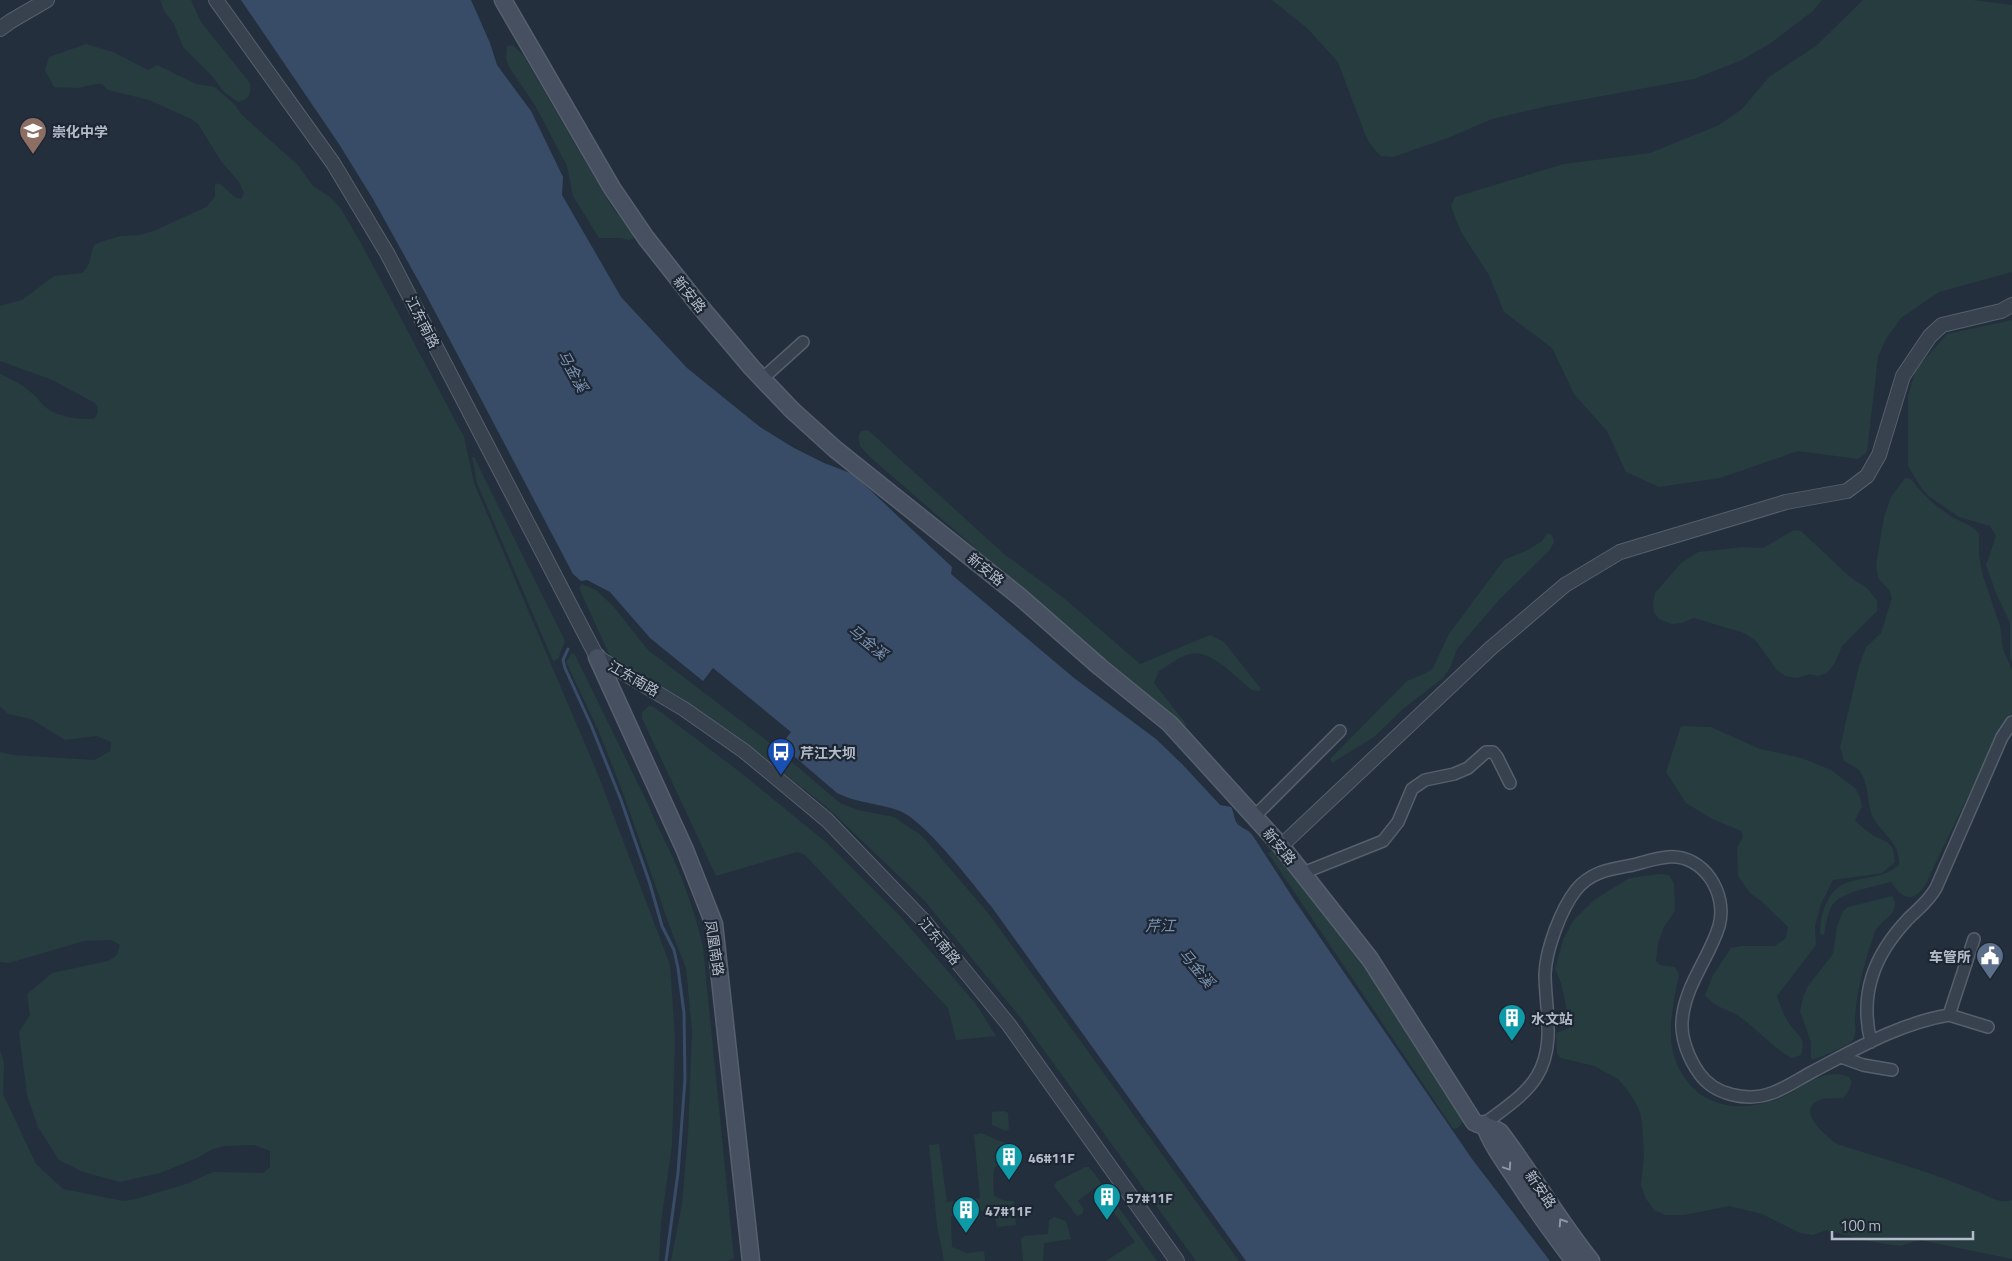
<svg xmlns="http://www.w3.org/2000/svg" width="2012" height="1261" viewBox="0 0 2012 1261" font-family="'Titillium Web','Noto Sans SC',sans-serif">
  <rect width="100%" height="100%" fill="#242f3e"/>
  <path fill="#263c3f" d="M160,0H191L201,22L250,83C252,93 249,100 238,102L224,92L212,76L183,47L174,24L164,11Z
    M1272,0H1822L1813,11L1771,43L1742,60L1694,79L1548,106L1492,119L1448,138L1393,157L1381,156L1375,150L1367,139L1338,62L1308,29Z
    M1863,0H1973L2012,5V272L1939,292L1901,318L1886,339L1878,357L1867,452L1858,459L1798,451L1720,478L1659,487L1626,472L1607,431L1574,394L1552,348L1504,312L1489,275L1461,232L1451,206L1455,197L1564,164L1650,153L1719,125L1742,109L1769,77L1816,46Z
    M86,44L113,52L148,70L157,65L196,84L215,87L236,106L241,114L298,165L313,186L330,197L341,209L362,245L464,437L474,483L599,777L670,965L675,1038L672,1145L661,1223L659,1261H0V1051L4,1063L3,1094L36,1164L63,1189L123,1201L136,1199L186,1184L213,1172L263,1173L270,1167V1151L254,1145L226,1146L213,1149L197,1158L160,1173L120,1182L83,1172L59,1160L38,1127L27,1095L19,1032L30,1015L27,994L52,973L108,961L116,956L120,945L111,940L84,941L9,963L0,962V752L13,755L95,760L110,751L111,742L97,736L65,740L31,719L8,714L0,706V374C12,379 25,386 34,395C39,399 42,405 48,409C61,418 78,419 94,419C99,413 99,409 95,403L52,380L0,361V306L22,300L54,276L82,273C92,265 89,254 95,244L120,236L140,235L156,230L206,207L215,197V185L219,183L236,198L241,199L244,193L239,182L221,161L198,124L191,119L149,100L108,90L102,84H96L78,88L54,87L45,70L49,57Z
    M513,45L523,55L612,207L633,234L634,238L629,240L620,238H599L573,196L567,166L536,107L509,67L506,59L507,46Z
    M2012,320V662L2010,658V623L1996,593L1986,565L1996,536L1990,526L1959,517L1930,497L1922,489L1908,466V396L1916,369L1947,334Z
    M868,430L1004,554L1065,599L1140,664L1210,635L1224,642L1261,689L1259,691L1252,690C1237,679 1211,648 1190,654C1179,657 1169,665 1159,671L1154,683L1186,724L1185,728L1179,726L1038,607L966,540L870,457L860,446L858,437L861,431Z
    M472,457H474L565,641L558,659L553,661L477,483Z
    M1905,478L1911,479C1923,495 1935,506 1952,517C1963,523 1971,524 1979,534V556L1983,576L2000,626L2003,649L2012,670V713L2001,729L1934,866C1925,890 1911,913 1891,882C1876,886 1842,892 1833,904C1827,913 1826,925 1824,935L1820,934C1820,922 1822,911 1828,900C1842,871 1877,885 1899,865C1900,844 1886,837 1875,821C1865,806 1871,783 1858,769C1854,766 1848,764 1844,761L1840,747L1859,666L1866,647L1881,633L1892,598L1889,590L1878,578L1876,565L1884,517L1891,497Z
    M1794,530L1801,531L1850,577L1868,589L1877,601V611L1842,646L1835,663L1827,673L1818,676L1810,674L1797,678L1785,676L1776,669L1756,641L1744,633L1694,618L1682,623L1671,624L1659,619L1654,612L1653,603L1655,593L1681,563L1698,552L1743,547L1763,548Z
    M1547,533L1552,535L1554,542L1550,550L1499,600L1457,649L1450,668L1443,678L1403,709L1374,737L1332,763L1330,759L1407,681L1426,673L1433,668L1449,634L1504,560L1526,551L1542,541Z
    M582,584L596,590L613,606L648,650L765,739L840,803L858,810L894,817L922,836L989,914L1239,1261H1196L1020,1017L924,900L829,809L761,755L676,695L610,656L579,588Z
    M574,653L648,804C656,826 668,845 677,867C688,893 697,920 703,947L734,1259L727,1261H671L682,1204L688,1134L692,1031L686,968L672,933L622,790L599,732L566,662L571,654Z
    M649,706L654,707L740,772L827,843L900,916L976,1004L996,1036L956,1040L948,1008L805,855L797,852L716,876L642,718V712Z
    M1681,726L1711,727L1760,749L1802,758L1831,770L1855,788L1860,797L1862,806L1855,821C1861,826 1866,830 1871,834C1887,844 1893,839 1895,862L1882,873L1833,880L1821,904L1815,927L1816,945L1777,996C1780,1005 1784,1016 1790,1025C1800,1038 1806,1037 1801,1055L1792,1058C1771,1047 1757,1028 1737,1015C1723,1007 1717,1009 1705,995L1713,975L1731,948L1741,946H1775L1786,938L1788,927L1761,901L1750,893L1738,876L1737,848L1743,837L1741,831L1710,818L1686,803L1666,772Z
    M1271,851L1275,852L1334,921L1372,970L1442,1082L1464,1121L1458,1128L1454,1129L1452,1127L1268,853Z
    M1660,874L1669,875L1674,883L1675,911L1664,927L1658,943L1656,961L1660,965L1675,967L1679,974C1671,1016 1660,1055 1695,1090C1703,1097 1711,1101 1722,1104C1741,1109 1760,1105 1778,1099C1799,1091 1824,1065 1849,1077L1852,1082L1848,1092L1843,1098C1835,1099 1827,1097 1820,1100C1794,1110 1826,1136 1837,1144C1884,1159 1931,1172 1976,1191C1986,1195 2001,1205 2012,1200V1259L1920,1240L1900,1246L1867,1241L1826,1230L1813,1235L1800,1233L1762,1214L1729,1206L1684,1215H1665L1654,1210L1646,1199L1641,1185L1644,1155L1642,1121L1639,1109L1629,1092L1618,1079L1594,1066L1561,1058L1557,1054L1556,1033L1569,1028L1570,1025L1561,983L1555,969L1563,940L1573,921L1594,900L1629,878Z
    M1892,896C1903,915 1879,919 1874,934C1865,961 1857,989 1855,1017C1854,1025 1858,1032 1853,1040C1850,1045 1819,1058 1812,1060L1811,1058V1042L1800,1011L1803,997L1808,986L1833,954L1837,926L1843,911L1848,907Z
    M1004,1111L1008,1113L1009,1129L1006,1131L992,1125V1112Z
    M981,1133L1012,1146L1015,1152L1005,1155L1003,1163L995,1167L993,1176L994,1196L1005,1201H1014L1016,1225L997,1227L994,1210L962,1211L951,1217L952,1247L967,1253L984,1251L985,1261H944L937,1225L929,1145L939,1144L947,1202L980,1198L974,1135Z
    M1085,1167H1089L1094,1173L1157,1261H1106L1135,1242L1096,1187L1078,1201L1084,1209L1082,1214L1077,1216L1054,1186L1056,1182Z
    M1055,1217L1066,1221L1071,1239L1044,1243L1043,1261H1023L1021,1239L1024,1236L1048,1234L1049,1220Z"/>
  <path fill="#394c67" d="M241,0H471L490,43L497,65L531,111L563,177L562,195L621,297L687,368L760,427L794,448L824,463L853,474L952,567L951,574L1074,678L1156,739L1183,765L1220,805L1231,807C1235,813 1233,822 1240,826C1246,831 1247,828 1253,836L1293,898L1472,1159L1550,1261H1246L991,906C972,883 926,822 900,811C879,803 856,803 837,793L781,745L791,732L713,668L703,681L650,638L610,592L587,580L581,581L573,574L424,291L373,199L339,144Z"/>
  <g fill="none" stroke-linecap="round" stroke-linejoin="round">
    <path stroke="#394c67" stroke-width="3" d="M568,649L563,660L565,668L591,725L621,800L650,884L662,926L674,950L678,968L684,1013L685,1079L678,1173L666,1261"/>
    <defs>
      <path id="minor" d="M762,379L803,342
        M1255,816L1340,731
        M1303,873L1383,841L1398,822L1412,789L1425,780L1454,774L1468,768L1486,752H1493L1497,757L1510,783
        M1974,939L1949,1015L1988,1027
        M1871,1042C1859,994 1874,955 1908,919C1919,908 1928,902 1936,888L2002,737L2012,722
        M1841,1057L1863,1065L1892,1070
        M1484,1124C1502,1110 1525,1096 1537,1076C1556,1045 1545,1007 1545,974C1546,949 1561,909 1576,890C1591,871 1612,869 1633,865C1644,862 1656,858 1668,857C1704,854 1728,894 1719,926C1709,959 1684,986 1682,1022C1681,1039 1689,1059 1699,1073C1714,1095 1747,1102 1772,1093C1786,1088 1799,1079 1812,1072C1856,1049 1900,1023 1949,1015"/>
      <path id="tertiary" d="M216,0L333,163L387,253L597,657L684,709L744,751L827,820L924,921L1009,1025L1177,1261
        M0,29L11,21L47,0
        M1281,846L1491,648L1565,585L1620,552L1786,502L1847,491L1867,476L1879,455L1903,376L1930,336L1942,325L2001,311L2012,305"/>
      <path id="secondary" d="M503,0L612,188L646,238L698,304L752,368L792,410L835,449L1019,596L1100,667L1170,724L1281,846L1370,959L1474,1122C1480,1126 1490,1125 1500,1132C1532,1174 1558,1220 1591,1261
        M597,657L685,850L714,924L751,1261
        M1484,1124C1492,1146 1507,1165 1520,1185C1537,1211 1555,1236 1574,1261"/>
    </defs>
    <use href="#minor" stroke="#565f6c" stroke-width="14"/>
    <use href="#tertiary" stroke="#565f6c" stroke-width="16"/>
    <use href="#secondary" stroke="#565f6c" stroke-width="19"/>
    <use href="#minor" stroke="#38414e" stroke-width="11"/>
    <use href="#tertiary" stroke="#38414e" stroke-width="14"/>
    <use href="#secondary" stroke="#465061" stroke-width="16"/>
  </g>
  <defs><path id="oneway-chevron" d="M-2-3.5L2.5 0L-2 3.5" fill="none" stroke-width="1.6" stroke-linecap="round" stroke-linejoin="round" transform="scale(1.25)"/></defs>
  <g stroke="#8e96a5">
    <use href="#oneway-chevron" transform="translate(1508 1167) rotate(56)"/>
    <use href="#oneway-chevron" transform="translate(1562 1222) rotate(-123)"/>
  </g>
  <defs>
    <symbol id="school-pin" viewBox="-11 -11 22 30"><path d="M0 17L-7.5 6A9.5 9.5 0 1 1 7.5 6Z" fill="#8d6e63" stroke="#1d2633"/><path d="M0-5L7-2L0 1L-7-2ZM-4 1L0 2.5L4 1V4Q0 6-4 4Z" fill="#fff"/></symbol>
    <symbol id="bus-pin" viewBox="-11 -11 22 30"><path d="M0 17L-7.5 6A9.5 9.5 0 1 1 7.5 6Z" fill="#1a4fb4" stroke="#1d2633"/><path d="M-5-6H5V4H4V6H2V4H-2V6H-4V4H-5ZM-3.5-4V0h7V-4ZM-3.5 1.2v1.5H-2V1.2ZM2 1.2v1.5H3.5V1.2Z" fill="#fff"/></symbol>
    <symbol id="civic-pin" viewBox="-11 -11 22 30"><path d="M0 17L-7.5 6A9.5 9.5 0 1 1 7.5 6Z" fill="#5c6f8a" stroke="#1d2633"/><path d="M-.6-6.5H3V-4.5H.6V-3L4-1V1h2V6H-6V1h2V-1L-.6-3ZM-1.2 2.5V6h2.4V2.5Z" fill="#fff"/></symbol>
    <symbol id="building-pin" viewBox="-11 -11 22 30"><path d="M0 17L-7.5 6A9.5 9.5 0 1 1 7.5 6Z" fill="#0f9aa8" stroke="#1d2633"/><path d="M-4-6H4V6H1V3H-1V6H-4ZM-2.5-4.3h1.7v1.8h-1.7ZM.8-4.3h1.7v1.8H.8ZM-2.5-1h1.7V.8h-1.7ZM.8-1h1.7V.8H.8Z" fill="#fff"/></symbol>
  </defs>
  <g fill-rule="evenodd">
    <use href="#school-pin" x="17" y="115" width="32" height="43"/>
    <use href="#bus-pin" x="765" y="736" width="32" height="43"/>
    <use href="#civic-pin" x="1974" y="940" width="32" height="43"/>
    <use href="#building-pin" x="1496" y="1002" width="32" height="43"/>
    <use href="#building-pin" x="993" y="1141" width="32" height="43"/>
    <use href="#building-pin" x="1091" y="1181" width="32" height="43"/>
    <use href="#building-pin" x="950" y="1194" width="32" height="43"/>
  </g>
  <g text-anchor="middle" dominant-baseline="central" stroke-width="4.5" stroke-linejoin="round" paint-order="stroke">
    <g font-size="14" font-weight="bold" fill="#b4bcc9" stroke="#1d2633" text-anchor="start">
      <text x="52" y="131">崇化中学</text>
      <text x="800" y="752">芹江大坝</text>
      <text x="1971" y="956" text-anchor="end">车管所</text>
      <text x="1531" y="1018">水文站</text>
      <text x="1028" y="1157">46#11F</text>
      <text x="1126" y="1197">57#11F</text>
      <text x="985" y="1210">47#11F</text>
    </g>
    <g font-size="14" fill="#b4bcc9" stroke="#1d2633">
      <text transform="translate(690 294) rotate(51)">新安路</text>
      <text transform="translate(423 322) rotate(63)">江东南路</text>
      <text transform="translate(986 569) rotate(39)">新安路</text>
      <text transform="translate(634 678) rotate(30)">江东南路</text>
      <text transform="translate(1280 846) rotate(50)">新安路</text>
      <text transform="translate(940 941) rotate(50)">江东南路</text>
      <text transform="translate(715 948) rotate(81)">凤凰南路</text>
      <text transform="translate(1541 1189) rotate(55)">新安路</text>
    </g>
    <g font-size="15" font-style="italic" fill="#7c92b1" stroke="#1d2633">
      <text transform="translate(573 371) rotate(61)">马金溪</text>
      <text transform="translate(868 642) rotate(39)">马金溪</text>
      <text x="1160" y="925">芹江</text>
      <text transform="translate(1197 968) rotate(50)">马金溪</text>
    </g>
  </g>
  <path d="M1832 1231v8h141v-8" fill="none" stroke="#b4bcc9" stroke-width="2.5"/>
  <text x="1840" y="1231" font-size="15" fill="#b4bcc9" stroke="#1d2633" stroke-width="4" paint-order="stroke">100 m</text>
</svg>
